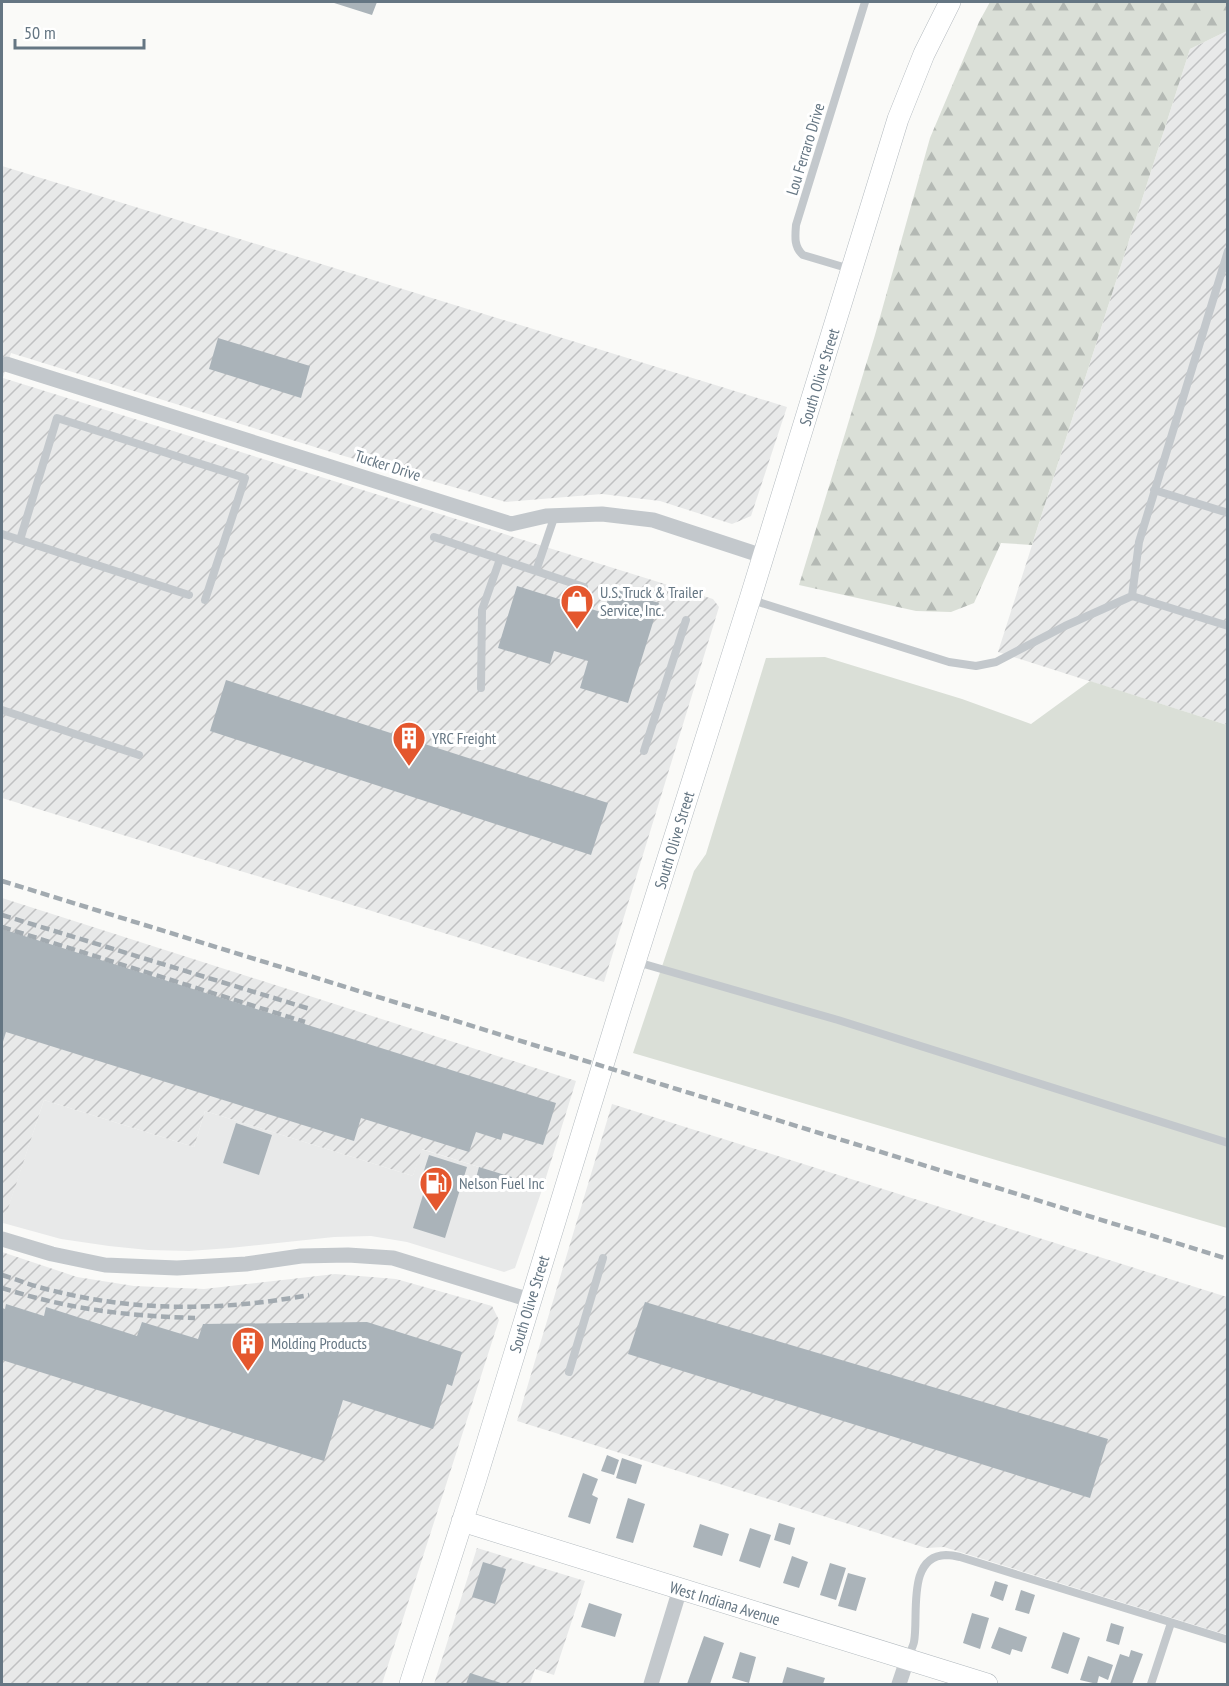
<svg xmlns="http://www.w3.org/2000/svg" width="1229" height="1686" viewBox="0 0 1229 1686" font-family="'PT Sans Narrow',sans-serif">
  <defs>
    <pattern id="industrial-furrows" width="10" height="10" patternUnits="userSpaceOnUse" patternTransform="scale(1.5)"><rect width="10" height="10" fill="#e8e9e9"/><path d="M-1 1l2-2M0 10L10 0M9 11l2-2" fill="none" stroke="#c0c1c2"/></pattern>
    <pattern id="forest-firs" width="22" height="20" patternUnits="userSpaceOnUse" patternTransform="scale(1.5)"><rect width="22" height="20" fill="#dadfd7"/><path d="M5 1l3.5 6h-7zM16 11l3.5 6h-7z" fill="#b4b9b4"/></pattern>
  </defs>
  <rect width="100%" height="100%" fill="#fafaf8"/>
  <path fill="#e8e9e9" d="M44,1100L194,1147L205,1111L413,1176L421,1149L543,1187L515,1268L504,1272L407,1242L371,1236L334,1237L230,1248L189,1251L148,1250L109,1246L61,1239L3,1223Z"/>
  <path fill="url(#industrial-furrows)" d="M1227,31V725L998,652L1190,49Z
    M2,166L787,407L751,516L732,524L660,501L602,494L506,502L344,456L11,353L3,378L713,599L719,607L604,982L2,798Z
    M2,898L576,1081L543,1187L422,1149L413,1176L205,1111L194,1147L44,1100L2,1227Z
    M612,1104L1227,1297V1635L944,1547L926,1548L517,1421Z
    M2,1252L77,1277L134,1286L204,1289L335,1274L396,1279L492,1306L499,1320L382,1684H2Z
    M477,1548L585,1581L554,1675L535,1669L530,1684H434Z"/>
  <path fill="#dadfd7" d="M825,657L962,699L1031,724L1090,681L1227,725V1228L633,1053L694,871L706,854L766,658Z"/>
  <path fill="url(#forest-firs)" d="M990,2H1227V31L1190,49L1032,545L1001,543L974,603L951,612L916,611L799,585L875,335L930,138L979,22Z"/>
  <path fill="#aab3b9" d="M331,2H377L372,15Z
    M218,338L310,366L301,398L209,369Z
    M517,586L604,613L611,588L659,603L628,703L580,688L588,661L554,651L550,664L498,648Z
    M226,680L608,803L591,855L210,731Z
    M2,929L556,1103L543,1145L503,1133L501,1140L476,1132L469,1152L361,1118L354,1141L6,1032L2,1045Z
    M236,1123L272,1135L259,1175L223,1163Z
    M429,1155L467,1167L445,1238L413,1228L426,1185L420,1183Z
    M479,1167L512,1177L508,1188L476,1178Z
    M645,1302L1108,1439L1090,1498L628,1354Z
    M6,1304L44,1316L46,1307L137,1336L142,1322L198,1339L203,1324L367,1322L462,1352L452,1386L447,1384L433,1429L343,1400L324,1461L2,1360V1308L5,1309Z
    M607,1455L619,1460L614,1475L601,1471Z
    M622,1458L642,1465L636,1484L616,1478Z
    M583,1473L598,1479L592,1495L598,1498L590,1524L568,1517Z
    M628,1498L645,1504L633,1543L616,1538Z
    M779,1523L795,1528L790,1545L774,1540Z
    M700,1524L729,1534L722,1556L693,1547Z
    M750,1528L771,1535L760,1568L739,1561Z
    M792,1556L808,1562L799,1588L783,1583Z
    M483,1562L506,1569L495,1604L472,1597Z
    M830,1563L846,1568L836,1600L820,1595Z
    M848,1573L866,1578L856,1611L838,1606Z
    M995,1581L1008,1585L1003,1601L990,1596Z
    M1021,1590L1035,1595L1029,1614L1015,1610Z
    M589,1603L622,1614L615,1637L581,1627Z
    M972,1613L989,1618L980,1649L963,1643Z
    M1111,1623L1124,1627L1119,1645L1106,1641Z
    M999,1627L1027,1637L1022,1652L1012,1649L1010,1655L991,1648Z
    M1063,1632L1080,1638L1068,1674L1051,1668Z
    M704,1636L724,1643L710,1684H687Z
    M1131,1650L1143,1654L1132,1684H1110L1120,1654L1129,1657Z
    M740,1652L756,1657L749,1683L732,1678Z
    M1088,1656L1113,1665L1108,1680L1099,1676L1097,1684L1080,1680Z
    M787,1667L825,1678L823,1684H782Z
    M470,1673L504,1684H466Z"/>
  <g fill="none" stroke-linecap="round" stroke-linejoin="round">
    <defs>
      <path id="secondary" d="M462,1521L987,1684
        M410,1684L476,1479L618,1016L750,599L898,119L924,54L950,2"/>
    </defs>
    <use href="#secondary" stroke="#b3babf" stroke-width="22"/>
    <path stroke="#c3c8cc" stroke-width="8" d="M850,269L803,255C794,247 795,237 796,225L865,2
      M1154,490L1228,513
      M2,534L189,595
      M434,537L584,587
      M20,540L57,418L245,478L205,600
      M536,571L555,515
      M1132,596L1139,542L1228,251
      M752,600L949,662L976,666L996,662L1065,626L1132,596L1228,626
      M481,688L482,610L500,559
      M2,710L139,755
      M644,751L686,620
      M637,962L838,1020L1228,1143
      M569,1372L603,1258
      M907,1659C909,1654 913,1647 914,1642C919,1617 906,1556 946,1555C950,1555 956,1556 960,1557L1228,1640
      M1151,1684L1171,1623"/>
    <path stroke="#c3c8cc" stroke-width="15" d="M6,364L511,524L546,516L602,514L653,520L763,556
      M2,1239L52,1254L105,1265L177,1268L246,1264L301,1256L348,1255L393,1258L530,1300
      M651,1684L680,1589
      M899,1684L907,1660"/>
    <use href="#secondary" stroke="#fff" stroke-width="21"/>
    <path stroke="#a2aab0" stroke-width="4.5" stroke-dasharray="9 4.5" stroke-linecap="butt" d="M2,881L1228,1259
      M2,915L310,1009
      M2,927L305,1022
      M2,1275C18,1280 33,1286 50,1290C135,1312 223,1311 309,1295
      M2,1288C68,1309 126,1316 195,1318"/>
  </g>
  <defs>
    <symbol id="shop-pin" viewBox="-11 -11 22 30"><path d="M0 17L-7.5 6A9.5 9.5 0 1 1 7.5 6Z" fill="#e4572e" stroke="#fff"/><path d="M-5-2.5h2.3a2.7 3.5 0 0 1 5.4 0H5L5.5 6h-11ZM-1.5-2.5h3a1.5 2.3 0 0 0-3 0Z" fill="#fff"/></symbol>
    <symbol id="building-pin" viewBox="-11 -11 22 30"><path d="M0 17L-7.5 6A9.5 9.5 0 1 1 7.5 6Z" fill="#e4572e" stroke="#fff"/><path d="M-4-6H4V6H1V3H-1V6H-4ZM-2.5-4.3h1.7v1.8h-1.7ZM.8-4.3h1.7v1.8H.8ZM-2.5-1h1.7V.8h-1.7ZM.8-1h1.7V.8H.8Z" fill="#fff"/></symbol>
    <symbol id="fuel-pin" viewBox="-11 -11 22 30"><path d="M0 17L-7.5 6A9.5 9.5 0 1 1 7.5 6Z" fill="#e4572e" stroke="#fff"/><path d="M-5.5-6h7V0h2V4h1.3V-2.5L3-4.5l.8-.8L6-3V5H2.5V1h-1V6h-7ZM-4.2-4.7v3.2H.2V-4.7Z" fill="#fff"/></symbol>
  </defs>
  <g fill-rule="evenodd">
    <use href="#shop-pin" x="558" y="582" width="38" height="52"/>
    <use href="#building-pin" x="390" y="719" width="38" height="52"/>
    <use href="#fuel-pin" x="417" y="1164" width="38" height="52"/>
    <use href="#building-pin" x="229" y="1324" width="38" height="52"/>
  </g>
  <g text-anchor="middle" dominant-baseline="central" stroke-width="6" stroke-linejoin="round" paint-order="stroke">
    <g font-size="16" fill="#657683" stroke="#fff">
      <text transform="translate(805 149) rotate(-73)">Lou Ferraro Drive</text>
      <text transform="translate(819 377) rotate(-73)">South Olive Street</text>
      <text transform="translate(388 465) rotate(18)">Tucker Drive</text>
      <text transform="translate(674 840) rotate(-73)">South Olive Street</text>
      <text transform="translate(529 1304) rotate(-73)">South Olive Street</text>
      <text transform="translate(725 1603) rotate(17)">West Indiana Avenue</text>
    </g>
    <g font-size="16" fill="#657683" stroke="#fff" text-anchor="start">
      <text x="600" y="592">U.S. Truck &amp; Trailer<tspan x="600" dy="18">Service, Inc.</tspan></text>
      <text x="432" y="738">YRC Freight</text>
      <text x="459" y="1183">Nelson Fuel Inc</text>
      <text x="271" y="1343">Molding Products</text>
    </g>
  </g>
  <rect width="1229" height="1686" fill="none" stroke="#657683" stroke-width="6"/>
  <path d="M15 39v9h129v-9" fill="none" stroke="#657683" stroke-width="3"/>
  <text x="24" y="39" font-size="18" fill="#657683" stroke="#ffffff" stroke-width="4.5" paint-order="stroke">50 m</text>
</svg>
